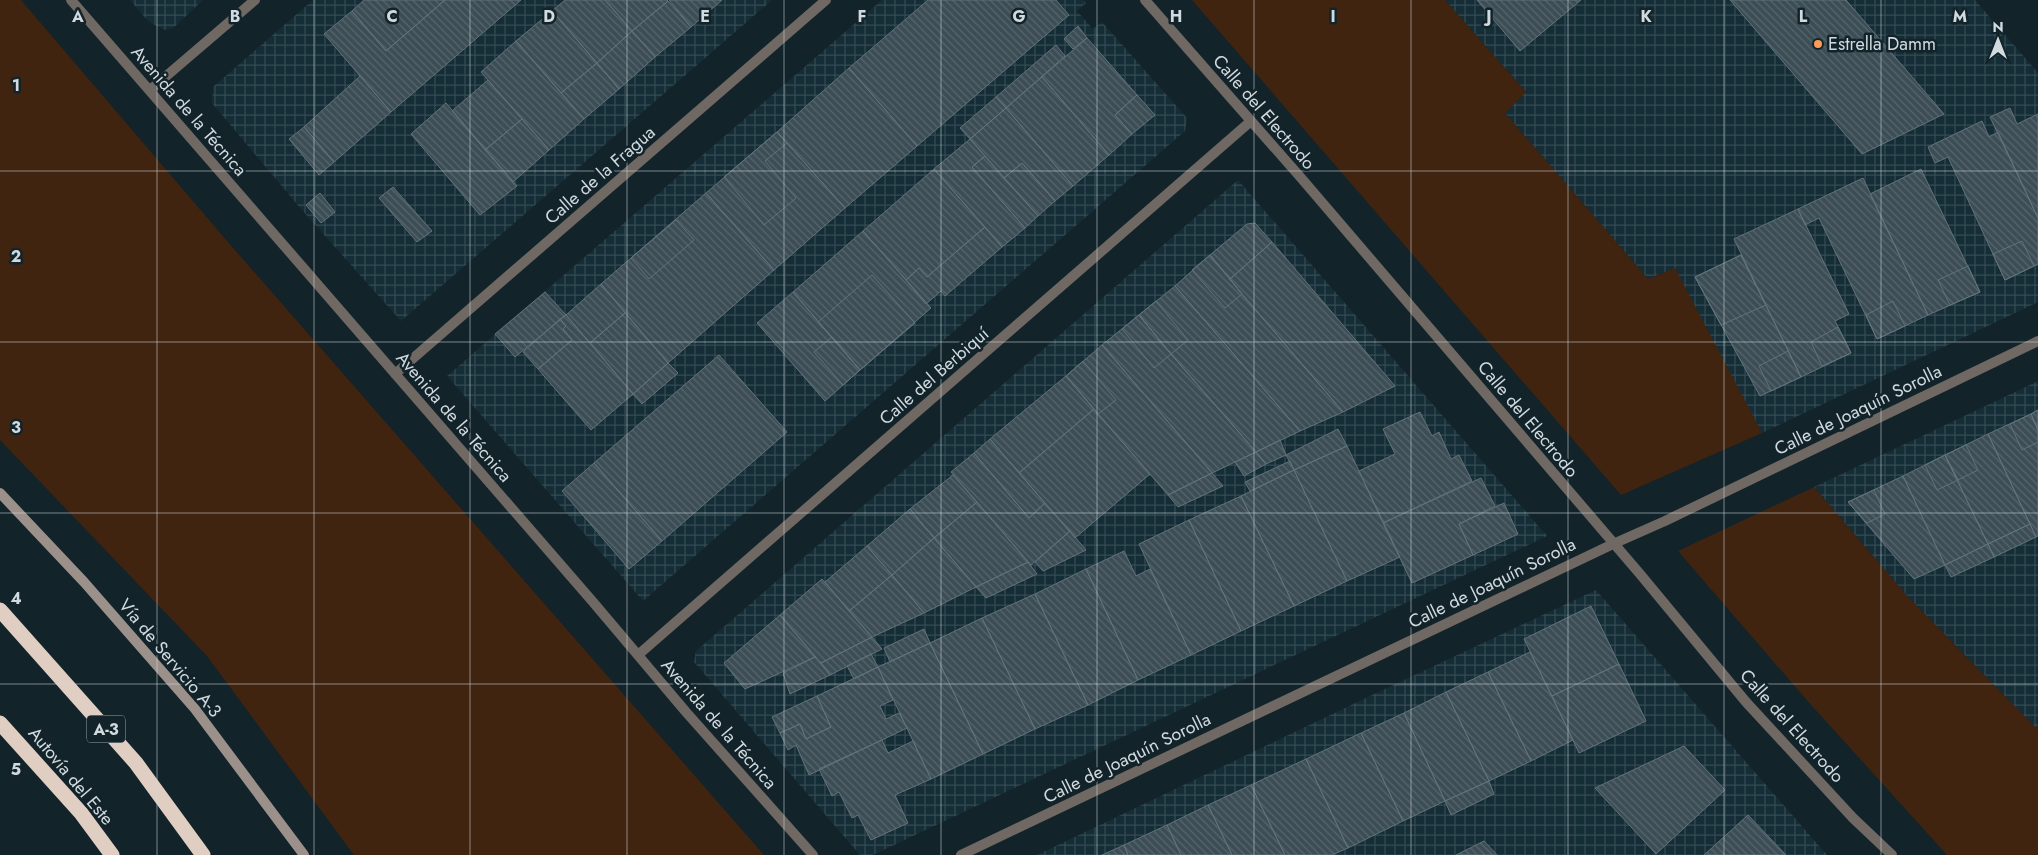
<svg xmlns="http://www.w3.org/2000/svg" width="2038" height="855" viewBox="0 0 2038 855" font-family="Jost,sans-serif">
  <defs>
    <pattern id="industrial-grid" width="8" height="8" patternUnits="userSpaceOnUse" patternTransform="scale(1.25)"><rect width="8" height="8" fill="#152d36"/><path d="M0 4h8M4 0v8" fill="none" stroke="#364b53"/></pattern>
    <pattern id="building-back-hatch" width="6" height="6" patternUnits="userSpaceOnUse" patternTransform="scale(1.25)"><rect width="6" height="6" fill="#3c4d55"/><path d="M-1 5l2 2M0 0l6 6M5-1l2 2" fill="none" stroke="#57666d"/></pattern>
  </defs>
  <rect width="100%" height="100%" fill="#13232a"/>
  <path fill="url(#industrial-grid)" d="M130,0H203L173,28L164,30L148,21Z
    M313,0H772L401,321L301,209L212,103L213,87Z
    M882,0H1083L1086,3L1077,11L1093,29L1102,22L1187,118L1185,131L643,601L447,376Z
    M1445,0H1975L2038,73V302L1762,433L1672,269L1648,279L1505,113L1526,92Z
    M1238,180L1547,536L873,855H860L694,662L696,651Z
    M2038,381V730L1908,597L1814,487Z
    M1596,590L1827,855H1037L1370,696Z"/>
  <path fill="#402410" d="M0,0H21L227,241L764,855H354L207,656L0,440Z
    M1192,0H1445L1526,92L1505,113L1648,279L1675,268L1762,433L1621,495Z
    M1814,487L1908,597L2038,730V855H1947L1804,697L1678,551Z"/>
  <path fill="url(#building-back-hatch)" stroke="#61737b" d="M364,0H445L386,51L352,11Z
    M445,0H521L391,112L324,34L352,11L386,51Z
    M565,0H605L632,31L597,63L552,11Z
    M605,0H667L668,1L632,31Z
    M669,0H722L691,27Z
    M928,0H1056L1069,15L917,146L849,68Z
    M1477,0H1581L1520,51Z
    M1730,0H1846L1944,114L1862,154Z
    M668,1L691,27L655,57L632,31Z
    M552,11L597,63L561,93L516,41Z
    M1078,26L1087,38L1073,49L1064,39Z
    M632,31L655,57L619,89L597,63Z
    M1087,38L1137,95L1115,115L1132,134L1109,155L1042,77Z
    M516,41L584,119L549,150L481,72Z
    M1056,45L1065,56L1006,108L996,97Z
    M597,63L619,89L584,119L561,93Z
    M849,68L917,146L845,208L777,132Z
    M360,76L391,112L334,162L304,127Z
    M1042,77L1109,155L1073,186L1006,108Z
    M488,80L522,119L485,150L452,111Z
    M1137,95L1155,115L1132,134L1115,115Z
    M996,97L1006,108L970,139L960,128Z
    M446,103L517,186L480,215L411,134Z
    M1006,108L1073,186L1055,201L1022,163L1004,178L970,139Z
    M2010,108L2017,124L2038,114V218L1990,117Z
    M522,119L549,150L513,182L485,150Z
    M1982,121L1989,137L1998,132L2038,218V264L2005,280L1948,157L1935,163L1928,147Z
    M304,127L334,162L319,175L289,139Z
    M777,132L845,208L774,270L706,193Z
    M777,132L787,143L765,161L796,198L764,225L724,177Z
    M970,139L985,156L972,167L1025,228L1002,247L934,169Z
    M985,156L1038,216L1025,228L972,167Z
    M1022,163L1055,201L1038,216L1004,178Z
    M934,169L985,227L927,277L919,268L906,280L863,231Z
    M1921,169L1980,292L1928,315L1870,194Z
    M1863,178L1928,315L1877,339L1819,218L1805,225L1798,209Z
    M393,187L432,231L417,242L379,198Z
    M320,193L335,212L321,223L306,205Z
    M706,193L774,270L668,363L601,284Z
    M1798,209L1849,314L1835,321L1851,353L1801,377L1734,239Z
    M676,220L694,240L649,279L631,258Z
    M1255,223L1272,242L1230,279L1210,255L1247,224Z
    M985,227L1002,247L945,296L941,291L926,304L906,280L919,268L927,277Z
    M863,231L931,308L860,370L793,292Z
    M2022,241L2034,266L2005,280L1993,254Z
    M1272,242L1395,386L1343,412L1242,294L1230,279Z
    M1210,255L1242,294L1343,412L1300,431L1175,286Z
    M1210,255L1242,294L1225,308L1192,270Z
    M1741,255L1801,377L1760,396L1695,277Z
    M1741,255L1766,305L1721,325L1695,277Z
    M1968,266L1980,292L1950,305L1938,280Z
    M872,275L915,323L860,370L818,322Z
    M601,284L625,313L590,343L566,315Z
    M1175,286L1300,431L1256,452L1171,354L1139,315Z
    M545,292L566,315L515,357L495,334Z
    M793,292L860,370L825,401L757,323Z
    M1156,301L1188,340L1171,354L1139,315Z
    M1893,301L1905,326L1877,339L1866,315Z
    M625,313L668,363L633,394L590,343Z
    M566,315L633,394L591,430L538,369L572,340L563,329L566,326L560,319Z
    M1139,315L1171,354L1154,368L1122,329Z
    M1139,315L1171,354L1256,452L1212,473L1102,345Z
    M560,319L566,326L563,329L572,340L538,369L523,352Z
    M1838,327L1851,353L1822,366L1811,342Z
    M832,337L860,370L843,385L814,352Z
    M1102,345L1212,473L1168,495L1098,414L1066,376Z
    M1788,351L1801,377L1771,391L1759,366Z
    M719,355L787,432L662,541L594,463Z
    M1083,361L1116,400L1098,414L1066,376Z
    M668,363L678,373L642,404L633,394Z
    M1066,376L1094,409L1019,473L990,439Z
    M1094,409L1150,474L1075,538L1019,473Z
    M2038,410V430L2031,414Z
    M2038,410V430L2031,414Z
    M1420,412L1432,436L1439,432L1451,459L1459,455L1472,481L1383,523L1359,471L1395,454L1383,429Z
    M2031,414L2038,430V536L2036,537L1988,434Z
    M2031,414L2038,430V442L2022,450L2010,424Z
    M1338,429L1347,446L1294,470L1286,455Z
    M1988,434L2030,524L1988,544L1945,455Z
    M990,439L1045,503L1029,518L974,453Z
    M1280,440L1286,455L1266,464L1256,452Z
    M1966,445L1978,470L1958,480L1945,455Z
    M1347,446L1400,557L1347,581L1294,470Z
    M1256,452L1266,464L1244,476L1235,462Z
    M974,453L1029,518L1045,503L1070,531L1031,565L951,472Z
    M1945,455L1988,544L1945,565L1903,476Z
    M1945,455L1958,480L1937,490L1925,465Z
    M1290,461L1294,470L1250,491L1245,482Z
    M594,463L662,541L629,569L562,491Z
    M1294,470L1347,581L1294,606L1241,496Z
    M1212,473L1223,486L1178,507L1168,495Z
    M953,475L977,502L934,538L910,509Z
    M1903,476L1945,565L1914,579L1848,502Z
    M1481,478L1495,506L1459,524L1473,555L1412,583L1383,523Z
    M1874,490L1885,514L1867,523L1848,502Z
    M1241,496L1294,606L1241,631L1189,520Z
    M977,502L1028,562L976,587L934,538Z
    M1504,503L1518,534L1473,555L1459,524Z
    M910,509L934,538L892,575L867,546Z
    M1189,520L1241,631L1191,655L1139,544Z
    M2030,524L2036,537L1994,557L1988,544Z
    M1070,531L1086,550L1043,571L1035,562Z
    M934,538L976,587L924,613L892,575Z
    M1988,544L1994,557L1951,577L1945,565Z
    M867,546L892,575L849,611L825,582Z
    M1124,551L1136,576L1150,569L1191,655L1138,680L1086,569Z
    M1028,562L1037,574L986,598L976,587Z
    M1086,569L1138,680L1088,705L1035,594Z
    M892,575L924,613L872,637L849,611Z
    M822,579L872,637L821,663L780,615Z
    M1035,594L1088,705L1035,729L982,618Z
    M1591,606L1619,664L1552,696L1524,639Z
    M780,615L815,657L745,689L724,663Z
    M982,618L1035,729L983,754L930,643Z
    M924,629L930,643L890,662L884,648Z
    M872,637L882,649L830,675L821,663Z
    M930,643L983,754L931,779L878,667Z
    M1530,652L1573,740L1531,761L1488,672Z
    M871,654L878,667L854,679L847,666Z
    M815,657L830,675L790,694L783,673Z
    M1619,664L1646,721L1579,753L1552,696Z
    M878,667L893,700L880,706L886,719L899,713L907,728L809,775L796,745L788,750L780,733L800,724L806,739L831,727L817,696Z
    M1488,672L1531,761L1489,781L1446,692Z
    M1446,692L1489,781L1445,801L1404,713Z
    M817,696L831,727L806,739L800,724L780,733L772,717Z
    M1404,713L1445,801L1403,821L1361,733Z
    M1361,733L1403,821L1348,848L1306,759Z
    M882,740L888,753L913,741L931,779L895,795L908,823L871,840L858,815L852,818L839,792L832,796L819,769Z
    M1684,746L1725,790L1656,854L1595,788Z
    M1306,759L1348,848L1332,855H1285L1251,785Z
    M1489,781L1494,794L1451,815L1445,801Z
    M1251,785L1285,855H1232L1208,805Z
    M1208,805L1232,855H1181L1167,825Z
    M1748,815L1786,855H1704Z
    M1167,825L1181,855H1128L1124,845Z
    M1484,841L1497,855H1456Z
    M1124,845L1128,855H1102Z"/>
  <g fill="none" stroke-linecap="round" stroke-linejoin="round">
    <path stroke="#6f6863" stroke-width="10" d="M71,0L593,602L686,712L813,855
      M1145,0L1302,179L1640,574L1746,702L1853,818L1892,855
      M150,90L255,0
      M395,374L826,0
      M638,655L1251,121
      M961,855L1613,544L1665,521L2038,341"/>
    <path stroke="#9c918a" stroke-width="10" d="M0,493L84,582L195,709L304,855"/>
    <path stroke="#e0cec2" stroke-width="15" d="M0,610L136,763L203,855
      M0,723L81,813L112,855"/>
  </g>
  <path fill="none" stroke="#d0dadf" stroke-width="1" stroke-opacity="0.55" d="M157,0V855M314,0V855M470,0V855M627,0V855M784,0V855M941,0V855M1097,0V855M1254,0V855M1411,0V855M1568,0V855M1724,0V855M1881,0V855M0,171H2038M0,342H2038M0,513H2038M0,684H2038"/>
  <circle fill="#fe9c57" stroke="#13232a" stroke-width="2" cx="1818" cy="44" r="5"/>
  <g text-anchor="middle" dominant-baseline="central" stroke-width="5" stroke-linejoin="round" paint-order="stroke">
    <rect fill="#13232a" stroke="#97a3a9" stroke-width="1" x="87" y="715.5" width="38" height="27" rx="4"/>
    <g font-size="16" font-weight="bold" fill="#d0dadf">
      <text x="106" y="729">A-3</text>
    </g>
    <g font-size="18" fill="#d0dadf" stroke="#13232a" text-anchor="start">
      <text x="1828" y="44">Estrella Damm</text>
    </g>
    <g font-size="18" fill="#d0dadf" stroke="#13232a">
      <text transform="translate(189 111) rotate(49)">Avenida de la Técnica</text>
      <text transform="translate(1264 112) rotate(49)">Calle del Electrodo</text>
      <text transform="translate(600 175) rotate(-41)">Calle de la Fragua</text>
      <text transform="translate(934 376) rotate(-41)">Calle del Berbiquí</text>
      <text transform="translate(1858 410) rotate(-26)">Calle de Joaquín Sorolla</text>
      <text transform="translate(454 417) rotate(49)">Avenida de la Técnica</text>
      <text transform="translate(1528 419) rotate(50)">Calle del Electrodo</text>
      <text transform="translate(1492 583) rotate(-26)">Calle de Joaquín Sorolla</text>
      <text transform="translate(170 658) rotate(50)">Vía de Servicio A-3</text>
      <text transform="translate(719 724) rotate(49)">Avenida de la Técnica</text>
      <text transform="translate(1792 726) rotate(48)">Calle del Electrodo</text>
      <text transform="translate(1127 758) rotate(-26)">Calle de Joaquín Sorolla</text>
      <text transform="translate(71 776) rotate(50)">Autovía del Este</text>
    </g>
  </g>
  <g font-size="16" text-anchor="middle" font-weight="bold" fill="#d0dadf" stroke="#13232a" stroke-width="5" stroke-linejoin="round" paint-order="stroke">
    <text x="78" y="22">A</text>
    <text x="235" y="22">B</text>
    <text x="392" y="22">C</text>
    <text x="549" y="22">D</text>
    <text x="705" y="22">E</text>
    <text x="862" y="22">F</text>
    <text x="1019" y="22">G</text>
    <text x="1176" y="22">H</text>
    <text x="1333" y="22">I</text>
    <text x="1489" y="22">J</text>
    <text x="1646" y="22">K</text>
    <text x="1803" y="22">L</text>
    <text x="1960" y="22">M</text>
    <text x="16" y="91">1</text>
    <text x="16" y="262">2</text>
    <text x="16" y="433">3</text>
    <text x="16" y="604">4</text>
    <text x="16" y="775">5</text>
  </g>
  <g transform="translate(1998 40)" stroke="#13232a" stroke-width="4" paint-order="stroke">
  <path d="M0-4L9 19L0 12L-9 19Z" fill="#d0dadf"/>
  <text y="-8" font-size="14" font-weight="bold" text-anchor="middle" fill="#d0dadf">N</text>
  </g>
</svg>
